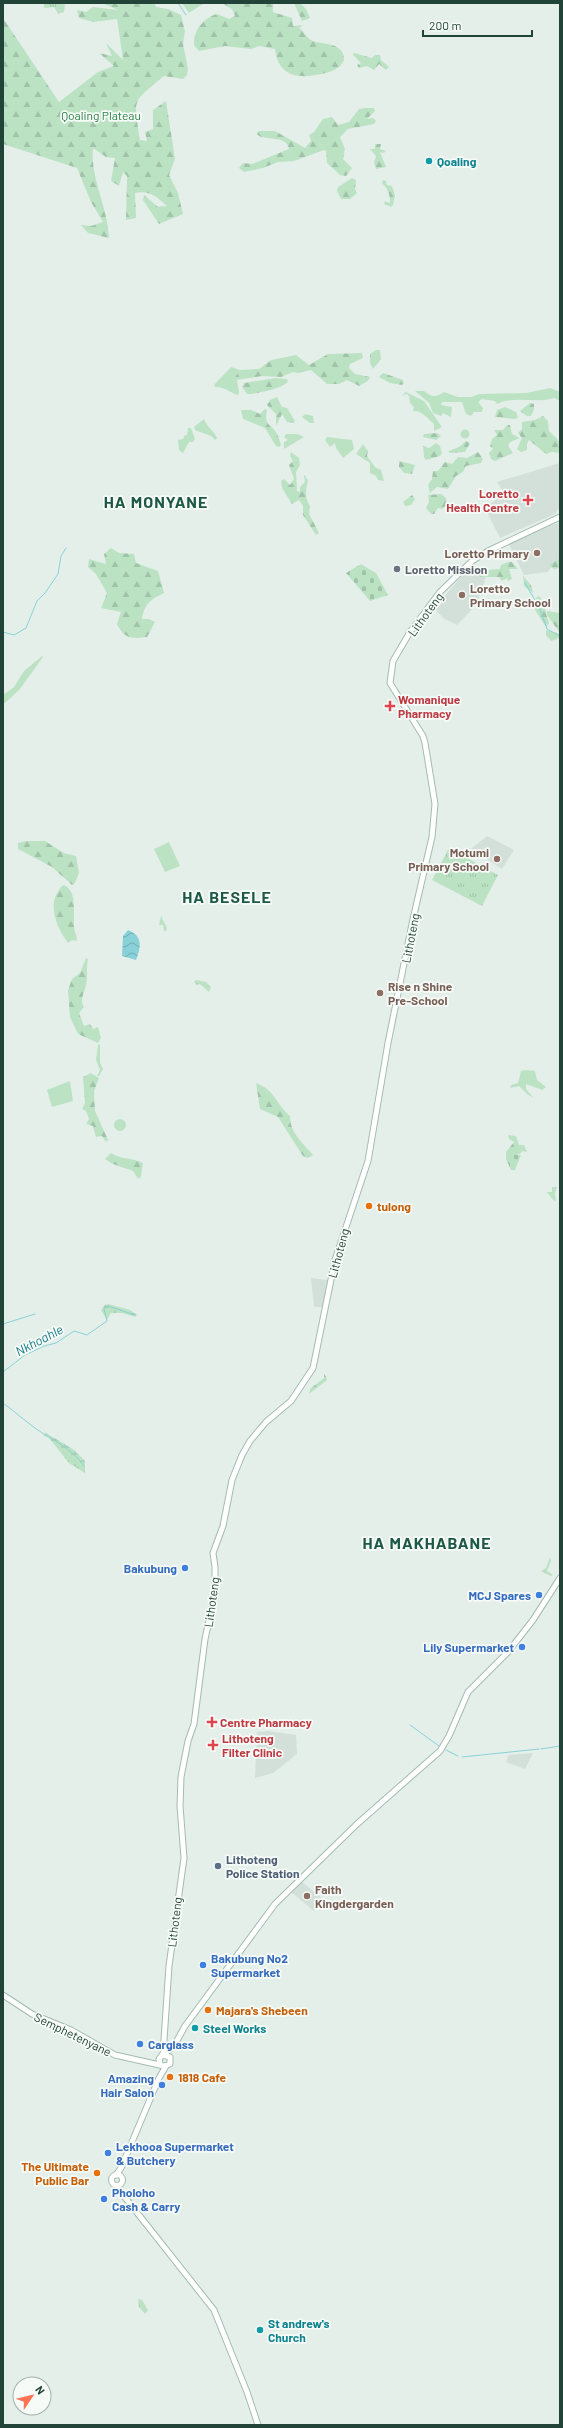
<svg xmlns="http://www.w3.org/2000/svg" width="563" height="2428" viewBox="0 0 563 2428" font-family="Barlow,sans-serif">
  <defs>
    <pattern id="forest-firs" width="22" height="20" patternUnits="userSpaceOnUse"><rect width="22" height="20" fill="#bce2c4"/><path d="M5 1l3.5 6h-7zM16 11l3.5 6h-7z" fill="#a1c3a9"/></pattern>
    <pattern id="wetland-marsh" width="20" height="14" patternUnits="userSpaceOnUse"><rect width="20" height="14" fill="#bce2c4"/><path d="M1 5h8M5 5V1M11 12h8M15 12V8" fill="none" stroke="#a1c3a9"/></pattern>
    <pattern id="cemetery-stones" width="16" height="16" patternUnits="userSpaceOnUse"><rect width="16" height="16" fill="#bce2c4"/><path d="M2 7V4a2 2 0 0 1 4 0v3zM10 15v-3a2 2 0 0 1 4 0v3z" fill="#a1c3a9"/></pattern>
    <pattern id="park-tufts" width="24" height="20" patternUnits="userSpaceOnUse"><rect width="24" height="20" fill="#bce2c4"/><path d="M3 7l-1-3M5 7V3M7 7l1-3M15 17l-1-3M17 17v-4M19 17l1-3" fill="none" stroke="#a1c3a9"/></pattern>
    <pattern id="water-waves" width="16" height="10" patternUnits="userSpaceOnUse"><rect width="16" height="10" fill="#89d1d8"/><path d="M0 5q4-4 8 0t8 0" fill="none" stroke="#70abb0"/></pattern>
  </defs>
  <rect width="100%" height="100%" fill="#e5efea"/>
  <path fill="#d3dfd9" d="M560,463V507L555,514L500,538L485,508L504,493L497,482Z
    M560,522V562L551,567L548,572L524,575L509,544Z
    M469,568L476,569L486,578L476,605L457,625L443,618L434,608Z
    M487,836L514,850L502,869L471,849Z
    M311,1278L327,1280L323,1307H314Z
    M268,1731L296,1735L297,1754L273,1773L255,1778L257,1732Z
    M533,1753L525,1769L506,1762L509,1755Z
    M301,1881L324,1900L314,1911L291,1892Z"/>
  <path fill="#bce2c4" d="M231,367L240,370L236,375L239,392L238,395C231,393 223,386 215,387L214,385Z
    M550,388L560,392V401L554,398C537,404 513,395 497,404L495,401L482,399L478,402L483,408L482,412H474L471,416L466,414L462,402H442L441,405L452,407L451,417L443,413L441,416L433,413L429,403L415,391H424C432,398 437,397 444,392L458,397H471L479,394L526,393Z
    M406,392L424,401L442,427L434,431V424C427,418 422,410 413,411L414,407L410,403L409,396L407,394L402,395Z
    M305,414L313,416L314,423H310L302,417Z
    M204,419C207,427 214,431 217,438L215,440L211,436L195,430L194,427Z
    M188,428H191L195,439L193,442H189L183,453L179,450L178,440L183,439L185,435H187Z
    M286,434H297L304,437L284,449V442L288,440L284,437Z
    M327,437L352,440L354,449L343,458L336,448L335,443L330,447L325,440Z
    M42,656L43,657L20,689L3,705V695L14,687L24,671Z
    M169,842L180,866L165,872L154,849Z
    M525,1070L535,1071L537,1080L546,1087L542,1090L526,1084V1089L534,1098L527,1094L519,1086L510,1088L511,1085L518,1083L521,1071Z
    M70,1081L73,1101L52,1107L47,1090Z
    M114 1125a6 6 0 1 1 12 0a6 6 0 1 1-12 0Z"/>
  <path fill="url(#forest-firs)" d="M102,3H154L156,7L168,9L181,15L185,31L183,44L188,69L187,75L183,79L164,76C132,103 133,97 140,140L147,141L145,132L153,129V110L166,101L175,159L169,175L178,193L183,214L159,224L143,200L144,195L158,207L167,206C157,197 149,190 135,193L136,218L126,220L127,176L123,172L119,186L111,181L115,158L106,157L93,148C90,178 108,207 109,238L88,233L81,225L91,226L103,222L91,202L77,168L3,144V18L59,102L98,72L114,66L99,53L112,56L106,43L123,60L117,19L93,22L79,18L77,10L86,12L93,7L118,10Z
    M182,3H204L189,13Z
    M222,3H273V12L292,18L293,26L303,25L299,28C304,31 307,39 313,41C324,45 344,42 344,60C339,70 331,72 321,74C299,79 278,77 275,49L259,46L251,49L225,46L199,51L194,45C193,31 203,18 217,14L229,19L235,16L232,9Z
    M294,3H300L306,9L310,18L302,21Z
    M354,53L372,58L375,55H380L381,60L389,67L386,70L379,64L374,70L367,66L359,68L357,65L361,63L353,55Z
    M365,108H374L375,111L367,119L373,118L376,121L374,124L348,129L340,137L345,149L343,159L352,168L346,176L340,175L327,163L326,151L324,150L294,161L278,162L263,168L244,172L239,168L243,163L252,164L289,149C287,136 268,140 259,136L257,134L259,131H275L305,148L311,141L309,135L314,132L323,119L332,117L338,125L349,122L359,109Z
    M375,144H381L380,149L386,151L384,153L380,152L386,167L376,169L374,162L376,156L370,149H375Z
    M352,178L356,180L355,189L357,193L350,199H341L337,191L338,187Z
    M383,180L386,181L387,185L392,186L395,195L393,205L391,207L384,204L385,201L390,203C390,194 388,189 382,183Z
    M376,350H380L381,359L373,369L370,363V354Z
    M362,353L363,358L350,364L349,368L355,374L370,377L368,381L359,386L347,380L339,384H327L311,370L298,373L293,372L281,377L262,376L236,380V375L240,370L259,369L271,360L296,355L309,365L328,354Z
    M383,373L403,380L404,383L402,385L390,383L379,377Z
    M275,378L287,379L288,382C281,389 256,394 247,394L242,387L244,383Z
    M277,397L282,407L287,408L295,421L294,423L287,422L282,414L276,426V414L267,405L270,400Z
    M530,403L534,404V410L531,416H527L520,411Z
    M505,407L516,412L518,418L514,419L495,417L497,410Z
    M265,409L267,410C263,427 273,424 278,436C279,438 280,442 281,445L279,447L276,446L265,428L243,419L241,410H251L260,414Z
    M543,416L548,421L549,431C558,440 560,438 560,453L552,452L546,454L529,440L527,444V450L521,452L517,449L522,438L518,433L522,429V422L535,420Z
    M507,425H510L512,434L520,438L510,442L508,446L513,453L495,461L491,459L489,453L493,449L490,446L492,439L497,435L494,430H503Z
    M460.5 434a4.5 4.5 0 1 1 9 0a4.5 4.5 0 1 1-9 0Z
    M437,433L441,436L436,440L423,437L424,434Z
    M466,441L470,443L465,452L449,453V451L459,447Z
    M436,443L440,446L442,453L440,456L426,460L424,457L423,446L429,448Z
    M363,444L368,451L367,456L375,467L381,470L384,481L378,480L376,476L370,473V463L356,454Z
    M291,452L299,458L300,465L296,472L297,491L300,492V487L305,482L304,475L308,480C306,490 304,496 310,506L309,514L319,533L316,535L303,515V506L299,500L292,504L282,488L281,481L284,479L290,485L294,479L289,465L293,461L290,456Z
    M478,452L483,459L481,463L466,466L463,472L456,476L448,489L437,487L430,493L428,485L432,479L433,471H438L445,462L452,464L458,457L467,458Z
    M399,461L415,465L412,474L404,473L399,467Z
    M441,494L446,498L447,505L442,509L438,508L434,514H431L426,508L429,502L428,495Z
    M412,495L415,499L411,505L405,506L403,502Z
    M111,548L119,553L134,554L136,563L158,571L164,593C151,599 144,604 142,619H149L155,622L147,637C132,639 124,639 117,624L121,612L101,608L107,593L96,574L88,567L89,559L106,564L104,554Z
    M560,559V568L554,569L551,567L550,564Z
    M508,562H512L518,569H509L512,579L508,581L507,578L502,581L499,577H481L472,570L475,566L488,570L500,569L501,565Z
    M523,576L531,585L533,593L524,586Z
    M539,596C544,601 546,614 549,623L546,627L535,610L536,598Z
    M547,611L560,613V633L547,615Z
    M546,630L560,634V638L551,641L546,635Z
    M26,841H45L64,853L76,856L79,873L75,883L72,885L52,867L18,849V843Z
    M63,885C78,889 73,914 74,926C74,931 77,936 77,941L72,940L68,943C55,925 46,902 63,885Z
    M86,958L88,959C86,968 88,976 86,985C85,992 79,1000 84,1007L79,1013L84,1026L90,1024L93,1029L98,1027L101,1038L98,1043L78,1034L70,1017L68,990L72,979L80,973Z
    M98,1044L100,1045V1062L103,1069L99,1076H97L100,1070L96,1060Z
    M91,1073L99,1078L94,1091L95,1111L108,1140L106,1142L102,1136L96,1137L93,1126L86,1124L89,1119L86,1111L82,1109L85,1103L83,1077Z
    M256,1083C275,1090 276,1104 290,1116C290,1133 303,1143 313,1155L308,1158L303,1156L278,1117L260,1109Z
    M508,1135L516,1136L519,1145H524L527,1152L522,1151L520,1154H515L506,1159V1152L514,1142L509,1139Z
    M111,1153C122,1160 132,1157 143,1163L141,1177L138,1179L133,1171C123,1167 114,1166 105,1159Z
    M552,1187H557L555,1193L556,1201L553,1200L547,1192H552Z
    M324,1374L327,1378L326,1381L309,1394L310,1389L324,1378Z
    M550,1557L551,1561L547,1571L553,1575L551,1576L541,1571L546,1568Z
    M138,2299L142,2300L148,2310L145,2314L139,2307Z"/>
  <path fill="url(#wetland-marsh)" d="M108,1304L130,1310L137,1315L135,1317L122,1313H111L107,1320L101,1310L105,1305Z
    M46,1433L73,1449L85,1461V1473L69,1463L49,1438L43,1435Z"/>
  <path fill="url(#cemetery-stones)" d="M361,564L376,573L388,595L370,601L346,573Z
    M512,1154L521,1155L515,1170H511L506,1159Z"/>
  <path fill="url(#park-tufts)" d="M44,3H62L65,5L64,12L58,14L54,7L44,8Z
    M449,848L498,875L482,906L432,880Z
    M161,916L167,928L166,931H164L163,925H159Z
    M196,980L206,982L211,987L209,992L200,984L197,985L194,982Z"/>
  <path fill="url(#water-waves)" d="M128,930C143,936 141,947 136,960L122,956L123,936Z"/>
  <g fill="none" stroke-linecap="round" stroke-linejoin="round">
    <path stroke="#89d1d8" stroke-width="1" d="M178,3L186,15
      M525,583L539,607L547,629L560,636
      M3,632L14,635L26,628L37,601L45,593L58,574L61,556L66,548
      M3,1324L35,1314
      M3,1372L25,1355L44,1346L56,1343L74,1331L87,1335L107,1321L104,1309L108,1306L135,1315
      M3,1403C14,1411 24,1420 35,1428C53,1441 71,1447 84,1466
      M410,1725L439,1746
      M541,1749L560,1746
      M446,1750L458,1756
      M462,1757L539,1749"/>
    <defs>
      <path id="secondary" d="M3,1995L32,2014L71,2030L115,2055L164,2066L170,2064V2057L162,2055L159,2059L160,2064
        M164,2054L174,2046L185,2026L275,1904L357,1824L440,1751L449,1736L468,1692L508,1652L533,1620L560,1578
        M163,2055L169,1966L184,1858L180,1806L181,1777L188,1741L194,1724L205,1639L215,1593V1567L213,1553L223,1526L232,1480L242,1455L250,1441L266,1422L291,1401L313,1368L335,1260L368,1161L388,1043L413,919L432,837L435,804L425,743L423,736L390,683L393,661L410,632L440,592L472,561L488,551L560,517
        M111.5 2180a5.5 5.5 0 1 1 11 0a5.5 5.5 0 1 1-11 0Z
        M116,2175L121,2168L159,2078L166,2066
        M116,2186L214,2310L247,2392L258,2425"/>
    </defs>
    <use href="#secondary" stroke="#a2bcb1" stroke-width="7"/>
    <use href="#secondary" stroke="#fff" stroke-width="5"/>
  </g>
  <g fill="#0f9aa8" stroke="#f6fbf8" stroke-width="1.5">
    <circle cx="429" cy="161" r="4"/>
    <circle cx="195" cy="2028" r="4"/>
    <circle cx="260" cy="2330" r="4"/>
  </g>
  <g fill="#e0444e" stroke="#f6fbf8" stroke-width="1.5">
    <path d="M526 494h4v4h4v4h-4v4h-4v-4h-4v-4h4z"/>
    <path d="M388 700h4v4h4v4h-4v4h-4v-4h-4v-4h4z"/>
    <path d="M210 1716h4v4h4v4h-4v4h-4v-4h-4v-4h4z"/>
    <path d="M211 1739h4v4h4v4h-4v4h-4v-4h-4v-4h4z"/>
  </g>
  <g fill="#8d6e63" stroke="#f6fbf8" stroke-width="1.5">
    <circle cx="537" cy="553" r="4"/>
    <circle cx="462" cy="595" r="4"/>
    <circle cx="497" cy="859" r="4"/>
    <circle cx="380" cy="993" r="4"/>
    <circle cx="307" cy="1896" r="4"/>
  </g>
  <circle fill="#6b7280" stroke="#f6fbf8" stroke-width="1.5" cx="397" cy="569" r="4"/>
  <g fill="#e8710a" stroke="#f6fbf8" stroke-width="1.5">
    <circle cx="369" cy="1206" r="4"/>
    <circle cx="208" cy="2010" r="4"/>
    <circle cx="170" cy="2077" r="4"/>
    <circle cx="97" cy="2173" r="4"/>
  </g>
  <g fill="#3f7fe0" stroke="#f6fbf8" stroke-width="1.5">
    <circle cx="185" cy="1568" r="4"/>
    <circle cx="539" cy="1595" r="4"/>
    <circle cx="522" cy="1647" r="4"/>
    <circle cx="203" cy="1965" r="4"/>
    <circle cx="140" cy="2044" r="4"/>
    <circle cx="162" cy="2085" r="4"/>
    <circle cx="108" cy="2153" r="4"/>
    <circle cx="104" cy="2199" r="4"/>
  </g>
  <circle fill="#5c6f8a" stroke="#f6fbf8" stroke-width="1.5" cx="218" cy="1866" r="4"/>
  <g text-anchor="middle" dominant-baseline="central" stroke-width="3.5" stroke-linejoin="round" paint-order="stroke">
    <g font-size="12" fill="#287e44" stroke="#f6fbf8">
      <text x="101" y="115">Qoaling Plateau</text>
    </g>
    <g font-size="12" font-weight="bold" fill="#0d838f" stroke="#f6fbf8" text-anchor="start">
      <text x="437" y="161">Qoaling</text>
      <text x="203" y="2028">Steel Works</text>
      <text x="268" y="2323">St andrew's<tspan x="268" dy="14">Church</tspan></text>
    </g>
    <g font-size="12" font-weight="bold" fill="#be3a42" stroke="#f6fbf8" text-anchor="start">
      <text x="519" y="493" text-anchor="end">Loretto<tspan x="519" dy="14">Health Centre</tspan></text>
      <text x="398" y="699">Womanique<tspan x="398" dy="14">Pharmacy</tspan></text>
      <text x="220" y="1722">Centre Pharmacy</text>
      <text x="222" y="1738">Lithoteng<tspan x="222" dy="14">Filter Clinic</tspan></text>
    </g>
    <g font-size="12" font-weight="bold" fill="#785e54" stroke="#f6fbf8" text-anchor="start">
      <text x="529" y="553" text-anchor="end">Loretto Primary</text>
      <text x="470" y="588">Loretto<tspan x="470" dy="14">Primary School</tspan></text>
      <text x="489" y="852" text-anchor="end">Motumi<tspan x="489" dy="14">Primary School</tspan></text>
      <text x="388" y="986">Rise n Shine<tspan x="388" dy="14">Pre-School</tspan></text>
      <text x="315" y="1889">Faith<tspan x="315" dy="14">Kingdergarden</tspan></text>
    </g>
    <g font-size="12" font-weight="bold" fill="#5b616d" stroke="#f6fbf8" text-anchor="start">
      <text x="405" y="569">Loretto Mission</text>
    </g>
    <g font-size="12" fill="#224338" stroke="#f6fbf8">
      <text transform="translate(425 614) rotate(-54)">Lithoteng</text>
      <text transform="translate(410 938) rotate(-79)">Lithoteng</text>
      <text transform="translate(338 1253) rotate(-75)">Lithoteng</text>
      <text transform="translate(211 1602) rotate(-82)">Lithoteng</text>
      <text transform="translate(174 1922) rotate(-83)">Lithoteng</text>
      <text transform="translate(73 2034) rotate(26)">Semphetenyane</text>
    </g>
    <g font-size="12" font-weight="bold" fill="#c56008" stroke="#f6fbf8" text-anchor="start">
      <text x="377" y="1206">tulong</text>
      <text x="216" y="2010">Majara's Shebeen</text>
      <text x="178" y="2077">1818 Cafe</text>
      <text x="89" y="2166" text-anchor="end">The Ultimate<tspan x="89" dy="14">Public Bar</tspan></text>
    </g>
    <g font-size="12" font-weight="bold" fill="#366cbe" stroke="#f6fbf8" text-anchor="end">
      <text x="177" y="1568">Bakubung</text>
      <text x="531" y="1595">MCJ Spares</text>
      <text x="514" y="1647">Lily Supermarket</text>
      <text x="211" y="1958" text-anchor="start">Bakubung No2<tspan x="211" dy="14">Supermarket</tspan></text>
      <text x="148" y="2044" text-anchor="start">Carglass</text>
      <text x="154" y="2078">Amazing<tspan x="154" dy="14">Hair Salon</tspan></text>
      <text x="116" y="2146" text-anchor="start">Lekhooa Supermarket<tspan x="116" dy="14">&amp; Butchery</tspan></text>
      <text x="112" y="2192" text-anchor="start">Pholoho<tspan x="112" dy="14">Cash &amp; Carry</tspan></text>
    </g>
    <g font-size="12" font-weight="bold" fill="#4e5e75" stroke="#f6fbf8" text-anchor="start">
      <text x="226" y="1859">Lithoteng<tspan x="226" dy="14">Police Station</tspan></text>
    </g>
    <g font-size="13" font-style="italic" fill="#167a85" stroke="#f6fbf8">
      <text transform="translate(39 1340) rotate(-28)">Nkhoahle</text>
    </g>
    <g font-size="16" font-weight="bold" letter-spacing="1" fill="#1c5845" stroke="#f6fbf8">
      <text x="156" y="501">HA MONYANE</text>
      <text x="227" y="896">HA BESELE</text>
      <text x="427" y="1542">HA MAKHABANE</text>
    </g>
  </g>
  <rect width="563" height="2428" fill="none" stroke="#224338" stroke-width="8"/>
  <g transform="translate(32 2396) rotate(55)"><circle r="19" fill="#f6fbf8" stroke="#a1b1ab"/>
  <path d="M0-3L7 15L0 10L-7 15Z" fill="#fd7455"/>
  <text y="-6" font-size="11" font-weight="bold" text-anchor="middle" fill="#224338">N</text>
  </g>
  <path d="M423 30v6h109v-6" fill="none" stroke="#224338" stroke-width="2"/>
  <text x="429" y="30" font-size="12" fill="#224338" stroke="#f6fbf8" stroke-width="3" paint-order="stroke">200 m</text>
</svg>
